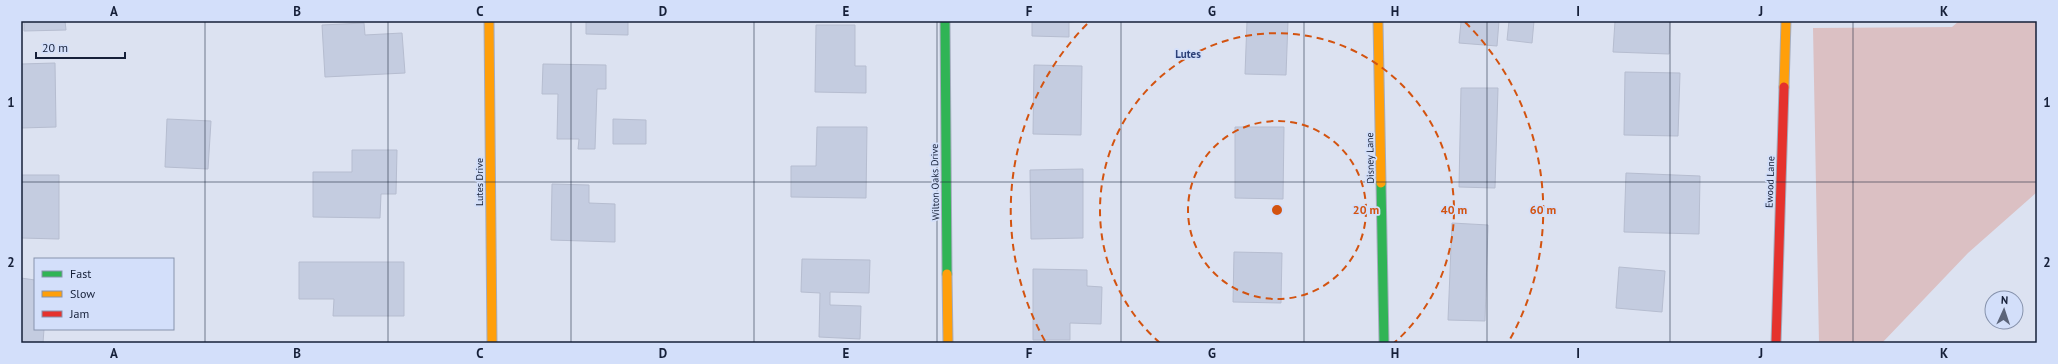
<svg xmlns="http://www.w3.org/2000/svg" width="2058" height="364" viewBox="0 0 2058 364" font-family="'PT Sans',sans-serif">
  <rect width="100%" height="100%" fill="#dce2f1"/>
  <path fill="#dbc0c3" d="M1959,21H2037V192L1968,253L1882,343H1819L1813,28L1952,27Z"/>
  <path fill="#c4cce0" stroke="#b6bdd0" d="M24,21H65L66,30L24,31Z
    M586,21H628V35L586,34Z
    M1032,21H1081L1069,22V37L1032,36Z
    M1247,21H1288L1286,75L1245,74Z
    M1454,21H1499L1497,46L1459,43L1461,22Z
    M1509,21H1534L1532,43L1507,40Z
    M1615,21H1670L1669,54L1613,52Z
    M364,23L365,35L402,33L405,73L325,77L322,25Z
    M816,25H855V66H866V93L815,92Z
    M55,63L56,127L21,128V64Z
    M543,64L606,65V89H597L595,149H578L579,139H557L558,94H542Z
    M1034,65L1082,66L1081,135L1033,134Z
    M1625,72L1680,73L1678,136L1624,135Z
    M1461,88H1498L1495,188L1459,187Z
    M167,119L211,121L208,169L165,167Z
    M613,119L646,120V144H613Z
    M817,127H867L866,198L791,197V166H816Z
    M1235,127H1284L1283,199L1235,198Z
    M352,150H397L396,194H381L380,218L313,217V172H352Z
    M1083,169V238L1031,239L1030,170Z
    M1626,173L1700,176L1699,234L1624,232Z
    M21,175H59V239L21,238Z
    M552,184L589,185V203L615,204V242L551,240Z
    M1452,223L1488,225L1485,321L1448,320Z
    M1234,252L1282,253L1281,303L1233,302Z
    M802,259L870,260L869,293L830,292V305L861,306L860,339L819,337L820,293L801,292Z
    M299,262H404V316H333L334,299H299Z
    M1619,267L1665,271L1662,312L1616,308Z
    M1033,269L1087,270V286L1102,287L1101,324L1070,323V340H1033Z
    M21,278L35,280V329H44L43,343H21Z"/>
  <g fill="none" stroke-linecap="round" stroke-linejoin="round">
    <defs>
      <path id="fast" d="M945,21L947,274
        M1381,183L1384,343"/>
      <path id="slow" d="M489,21L492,343
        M1378,21L1381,183
        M1784,87L1786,21
        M947,274L948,343"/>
      <path id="jam" d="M1776,343L1784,87"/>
    </defs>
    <use href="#fast" stroke="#a4acbe" stroke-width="11"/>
    <use href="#slow" stroke="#a4acbe" stroke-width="11"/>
    <use href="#jam" stroke="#a4acbe" stroke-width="11"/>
    <use href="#fast" stroke="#30b455" stroke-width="9"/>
    <use href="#slow" stroke="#ff9f0a" stroke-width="9"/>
    <use href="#jam" stroke="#e5322d" stroke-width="9"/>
  </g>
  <path fill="none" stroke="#162039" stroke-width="1" stroke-opacity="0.55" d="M205,21V343M388,21V343M571,21V343M754,21V343M937,21V343M1121,21V343M1304,21V343M1487,21V343M1670,21V343M1853,21V343M21,182H2037"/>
  <g fill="none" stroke="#d35310" stroke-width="2" stroke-dasharray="7 5">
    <circle cx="1277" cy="210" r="89"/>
    <path d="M1160 343A177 177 0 1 1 1394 343"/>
    <path d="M1045 341A266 266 0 0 1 1089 22M1465 22A266 266 0 0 1 1509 341"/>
  </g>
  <g text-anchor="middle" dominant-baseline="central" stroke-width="3.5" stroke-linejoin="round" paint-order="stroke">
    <g font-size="10" fill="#162039" stroke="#d3dffa">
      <text transform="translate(1370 158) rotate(-91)">Disney Lane</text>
      <text transform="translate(479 182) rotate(-90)">Lutes Drive</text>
      <text transform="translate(935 182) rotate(-91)">Wilton Oaks Drive</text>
      <text transform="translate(1770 182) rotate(-88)">Ewood Lane</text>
    </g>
    <g font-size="11" font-weight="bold" fill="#2c4078" stroke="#d3dffa">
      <text x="1188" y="54">Lutes</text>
    </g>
  </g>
  <circle cx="1277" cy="210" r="6" fill="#d35310" stroke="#d3dffa" stroke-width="2"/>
  <g font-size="12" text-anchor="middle" font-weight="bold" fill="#d35310" stroke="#d3dffa" stroke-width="3.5" stroke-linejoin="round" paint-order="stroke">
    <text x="1366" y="214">20 m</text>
    <text x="1454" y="214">40 m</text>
    <text x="1543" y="214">60 m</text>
  </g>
  <rect width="2058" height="364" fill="none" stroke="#d3dffa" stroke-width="44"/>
  <rect x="34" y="258" width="140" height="72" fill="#d3dffa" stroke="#8793ad"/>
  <rect x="42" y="271" width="20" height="6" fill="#30b455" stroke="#8793ad"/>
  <text x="70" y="278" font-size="12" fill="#162039">Fast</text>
  <rect x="42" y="291" width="20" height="6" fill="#ff9f0a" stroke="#8793ad"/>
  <text x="70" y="298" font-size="12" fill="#162039">Slow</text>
  <rect x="42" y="311" width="20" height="6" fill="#e5322d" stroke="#8793ad"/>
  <text x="70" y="318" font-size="12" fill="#162039">Jam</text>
  <g transform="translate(2004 310) rotate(3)"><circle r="19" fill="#d3dffa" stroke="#8793ad"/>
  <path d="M0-3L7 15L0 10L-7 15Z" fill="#5b6479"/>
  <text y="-6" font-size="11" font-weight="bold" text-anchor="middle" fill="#162039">N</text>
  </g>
  <path d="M36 52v6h89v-6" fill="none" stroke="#162039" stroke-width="2"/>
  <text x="42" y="52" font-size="12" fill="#162039" stroke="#d3dffa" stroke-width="3" paint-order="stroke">20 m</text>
  <rect x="22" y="22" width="2014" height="320" fill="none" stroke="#162039" stroke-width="1.5"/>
  <g font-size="13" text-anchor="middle" font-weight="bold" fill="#162039">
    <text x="114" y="16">A</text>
    <text x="297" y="16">B</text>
    <text x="480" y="16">C</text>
    <text x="663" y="16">D</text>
    <text x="846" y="16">E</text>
    <text x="1029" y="16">F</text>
    <text x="1212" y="16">G</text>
    <text x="1395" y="16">H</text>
    <text x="1578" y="16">I</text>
    <text x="1761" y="16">J</text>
    <text x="1944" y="16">K</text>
    <text x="11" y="107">1</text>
    <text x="2047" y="107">1</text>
    <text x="11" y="267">2</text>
    <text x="2047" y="267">2</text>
    <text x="114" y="358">A</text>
    <text x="297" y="358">B</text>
    <text x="480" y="358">C</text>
    <text x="663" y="358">D</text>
    <text x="846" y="358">E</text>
    <text x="1029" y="358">F</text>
    <text x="1212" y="358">G</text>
    <text x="1395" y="358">H</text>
    <text x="1578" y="358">I</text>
    <text x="1761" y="358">J</text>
    <text x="1944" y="358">K</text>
  </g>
</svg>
